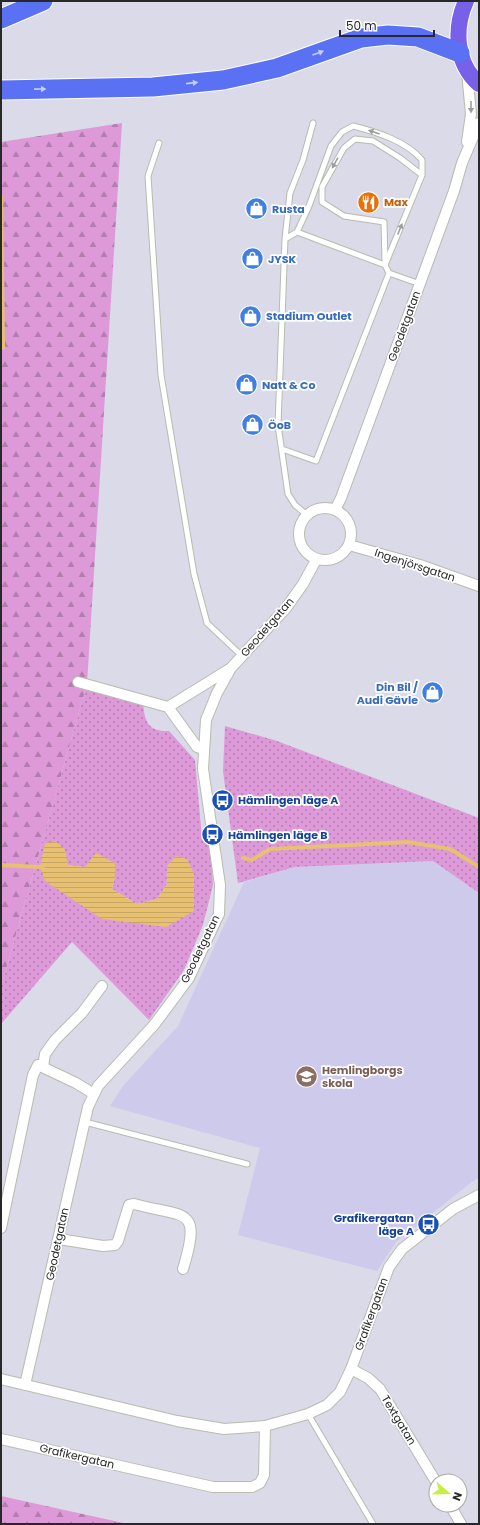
<svg xmlns="http://www.w3.org/2000/svg" width="480" height="1525" viewBox="0 0 480 1525" font-family="Poppins,sans-serif">
  <defs>
    <pattern id="grass-dots" width="8" height="8" patternUnits="userSpaceOnUse"><rect width="8" height="8" fill="#dd99d8"/><path d="M2 2h.1M6 6h.1" fill="none" stroke="#b37daf" stroke-width="1.8" stroke-linecap="round"/></pattern>
    <pattern id="forest-firs" width="22" height="20" patternUnits="userSpaceOnUse"><rect width="22" height="20" fill="#dd99d8"/><path d="M5 1l3.5 6h-7zM16 11l3.5 6h-7z" fill="#b37daf"/></pattern>
    <pattern id="water-rules" width="6" height="5" patternUnits="userSpaceOnUse"><rect width="6" height="5" fill="#e7c171"/><path d="M0 2.5h6" fill="none" stroke="#c6a662"/></pattern>
  </defs>
  <rect width="100%" height="100%" fill="#dadae9"/>
  <path fill="#cdcaeb" d="M433,861L479,893V1178L473,1181L396,1242L377,1271L238,1235L260,1148L110,1106L123,1086L178,1026L244,882L295,867Z"/>
  <path fill="url(#grass-dots)" fill-rule="evenodd" d="M87,684L143,700C144,720 147,732 169,731L195,760L202,838L209,836L213,885L203,925L184,970L149,1020L72,942L1,1024V987ZM65,851L67,865L85,867L115,877L112,889L137,904L157,899L167,884V866L166,927L40,867Z
    M225,726L277,741L479,818V893L433,861L295,867L238,883L223,771Z"/>
  <path fill="url(#forest-firs)" d="M122,123L87,684L1,987V142Z
    M1,1496L128,1524H1Z"/>
  <path fill="url(#water-rules)" d="M56,841L65,850L68,865L85,867L96,853L115,863V877L112,889L137,904L157,899L167,884V866L176,856L187,859L194,874V911L166,927L102,919L45,881L40,867L45,843Z"/>
  <g fill="none" stroke-linecap="round" stroke-linejoin="round">
    <path stroke="#e7c171" stroke-width="4" d="M1,196L3,348
      M243,858L252,860L270,849L408,842L450,849L479,867
      M1,865L40,867L44,869"/>
    <defs>
      <path id="service" d="M159,143L148,176L161,375L194,574L207,623L242,656
        M297,232L309,206L331,146L342,132L353,126C377,132 406,141 422,160V175L385,265
        M285,239L297,232L385,265L389,273L420,284
        M385,262L384,222L344,216L322,202V187L344,148L355,139L373,141L400,158L422,175
        M282,449L316,461L389,273
        M307,515L295,505L288,494L278,425L285,239L290,193L303,160L313,123
        M85,1122L247,1164
        M308,1414L373,1524"/>
      <path id="minor" d="M467,142L471,114L467,72
        M299 534a26 26 0 1 1 52 0a26 26 0 1 1-52 0Z
        M335,510L341,498L454,191L462,163L479,123
        M349,545L420,565L479,586
        M78,682L168,707L231,668
        M168,707L197,747L203,749
        M43,1067L45,1054L55,1040L82,1013L102,986
        M1,1228L33,1075L38,1065L76,1083L94,1094
        M59,1239L103,1246L115,1245L118,1241L129,1205L134,1204C186,1218 202,1206 183,1269
        M351,1369L368,1378L380,1389L436,1482
        M1,1379L177,1421L224,1429L265,1426L308,1414L327,1405L340,1392L351,1369L389,1267L402,1249L453,1209L479,1195
        M25,1385L88,1107L98,1086L154,1025L189,978L219,914L220,885L203,769L206,720L217,693L231,668L286,608L303,584L316,560
        M1,1439L213,1487H252L260,1483L264,1475L265,1426
        M450,1505L461,1524"/>
      <path id="primary" d="M466,1C454,28 455,63 479,84"/>
      <path id="motorway" d="M1,19L43,1
        M1,90L153,87L223,80L277,68L361,38L388,35L418,37L460,53"/>
    </defs>
    <use href="#service" stroke="#b8bbae" stroke-width="7"/>
    <use href="#minor" stroke="#b8bbae" stroke-width="12"/>
    <use href="#primary" stroke="#fff" stroke-width="18"/>
    <use href="#motorway" stroke="#fff" stroke-width="21"/>
    <use href="#service" stroke="#fff" stroke-width="5"/>
    <use href="#minor" stroke="#fff" stroke-width="10"/>
    <use href="#primary" stroke="#7960e8" stroke-width="16"/>
    <use href="#motorway" stroke="#5a71f4" stroke-width="19"/>
  </g>
  <defs><path id="oneway-solid" d="M-6-.8H1V-3.2L6.5 0L1 3.2V.8H-6Z"/></defs>
  <g fill="#c5cdfb">
    <use href="#oneway-solid" transform="translate(318 53) rotate(-20)"/>
    <use href="#oneway-solid" transform="translate(192 83) rotate(-6)"/>
    <use href="#oneway-solid" transform="translate(40 89) rotate(-1)"/>
  </g>
  <g fill="#9e9e9e">
    <use href="#oneway-solid" transform="translate(471 107) rotate(90)"/>
    <use href="#oneway-solid" transform="translate(374 132) rotate(-161)"/>
    <use href="#oneway-solid" transform="translate(335 163) rotate(119)"/>
    <use href="#oneway-solid" transform="translate(400 229) rotate(-68)"/>
  </g>
  <defs>
    <symbol id="restaurant-disc" viewBox="-11 -11 22 22"><circle r="9.5" fill="#e8710a" stroke="#fff"/><path d="M-5-6h1v4h1v-4h1v4h1v-4h1v5L-1.5 .5V6h-2V.5L-5-1ZM5-6V6H3V1.5H1.5Q1.5-4 5-6Z" fill="#fff"/></symbol>
    <symbol id="shop-disc" viewBox="-11 -11 22 22"><circle r="9.5" fill="#3f7fe0" stroke="#fff"/><path d="M-5-2.5h2.3a2.7 3.5 0 0 1 5.4 0H5L5.5 6h-11ZM-1.5-2.5h3a1.5 2.3 0 0 0-3 0Z" fill="#fff"/></symbol>
    <symbol id="bus-disc" viewBox="-11 -11 22 22"><circle r="9.5" fill="#1a4fb4" stroke="#fff"/><path d="M-5-6H5V4H4V6H2V4H-2V6H-4V4H-5ZM-3.5-4V0h7V-4ZM-3.5 1.2v1.5H-2V1.2ZM2 1.2v1.5H3.5V1.2Z" fill="#fff"/></symbol>
    <symbol id="school-disc" viewBox="-11 -11 22 22"><circle r="9.5" fill="#8d6e63" stroke="#fff"/><path d="M0-5L7-2L0 1L-7-2ZM-4 1L0 2.5L4 1V4Q0 6-4 4Z" fill="#fff"/></symbol>
  </defs>
  <g fill-rule="evenodd">
    <use href="#restaurant-disc" x="356" y="190" width="25" height="25"/>
    <use href="#shop-disc" x="244" y="196" width="25" height="25"/>
    <use href="#shop-disc" x="240" y="246" width="25" height="25"/>
    <use href="#shop-disc" x="238" y="304" width="25" height="25"/>
    <use href="#shop-disc" x="234" y="372" width="25" height="25"/>
    <use href="#shop-disc" x="240" y="412" width="25" height="25"/>
    <use href="#shop-disc" x="420" y="680" width="25" height="25"/>
    <use href="#bus-disc" x="210" y="788" width="25" height="25"/>
    <use href="#bus-disc" x="200" y="822" width="25" height="25"/>
    <use href="#school-disc" x="294" y="1064" width="25" height="25"/>
    <use href="#bus-disc" x="416" y="1212" width="25" height="25"/>
  </g>
  <g text-anchor="middle" dominant-baseline="central" stroke-width="3.5" stroke-linejoin="round" paint-order="stroke">
    <g font-size="11" font-weight="bold" fill="#c56008" stroke="#fff" text-anchor="start">
      <text x="384" y="202">Max</text>
    </g>
    <g font-size="11" font-weight="bold" fill="#366cbe" stroke="#fff" text-anchor="start">
      <text x="272" y="209">Rusta</text>
      <text x="268" y="259">JYSK</text>
      <text x="266" y="316">Stadium Outlet</text>
      <text x="262" y="385">Natt &amp; Co</text>
      <text x="268" y="425">ÖoB</text>
      <text x="418" y="687" text-anchor="end">Din Bil /<tspan x="418" dy="13">Audi Gävle</tspan></text>
    </g>
    <g font-size="11" fill="#282828" stroke="#fff">
      <text transform="translate(404 326) rotate(-70)">Geodetgatan</text>
      <text transform="translate(415 565) rotate(18)">Ingenjörsgatan</text>
      <text transform="translate(267 627) rotate(-49)">Geodetgatan</text>
      <text transform="translate(200 949) rotate(-64)">Geodetgatan</text>
      <text transform="translate(57 1244) rotate(-78)">Geodetgatan</text>
      <text transform="translate(371 1314) rotate(-70)">Grafikergatan</text>
      <text transform="translate(399 1420) rotate(59)">Textgatan</text>
      <text transform="translate(77 1456) rotate(13)">Grafikergatan</text>
    </g>
    <g font-size="11" font-weight="bold" fill="#164399" stroke="#fff" text-anchor="start">
      <text x="238" y="800">Hämlingen läge A</text>
      <text x="228" y="835">Hämlingen läge B</text>
      <text x="414" y="1218" text-anchor="end">Grafikergatan<tspan x="414" dy="13">läge A</tspan></text>
    </g>
    <g font-size="11" font-weight="bold" fill="#785e54" stroke="#fff" text-anchor="start">
      <text x="322" y="1070">Hemlingborgs<tspan x="322" dy="13">skola</tspan></text>
    </g>
  </g>
  <rect width="480" height="1525" fill="none" stroke="#282828" stroke-width="4"/>
  <g transform="translate(448 1493) rotate(110)"><circle r="19" fill="#ffffff" stroke="#a9a9a9"/>
  <path d="M0-3L7 15L0 10L-7 15Z" fill="#c7ef41"/>
  <text y="-6" font-size="11" font-weight="bold" text-anchor="middle" fill="#282828">N</text>
  </g>
  <path d="M340 30v6h94v-6" fill="none" stroke="#282828" stroke-width="2"/>
  <text x="346" y="30" font-size="12" fill="#282828" stroke="#ffffff" stroke-width="3" paint-order="stroke">50 m</text>
</svg>
